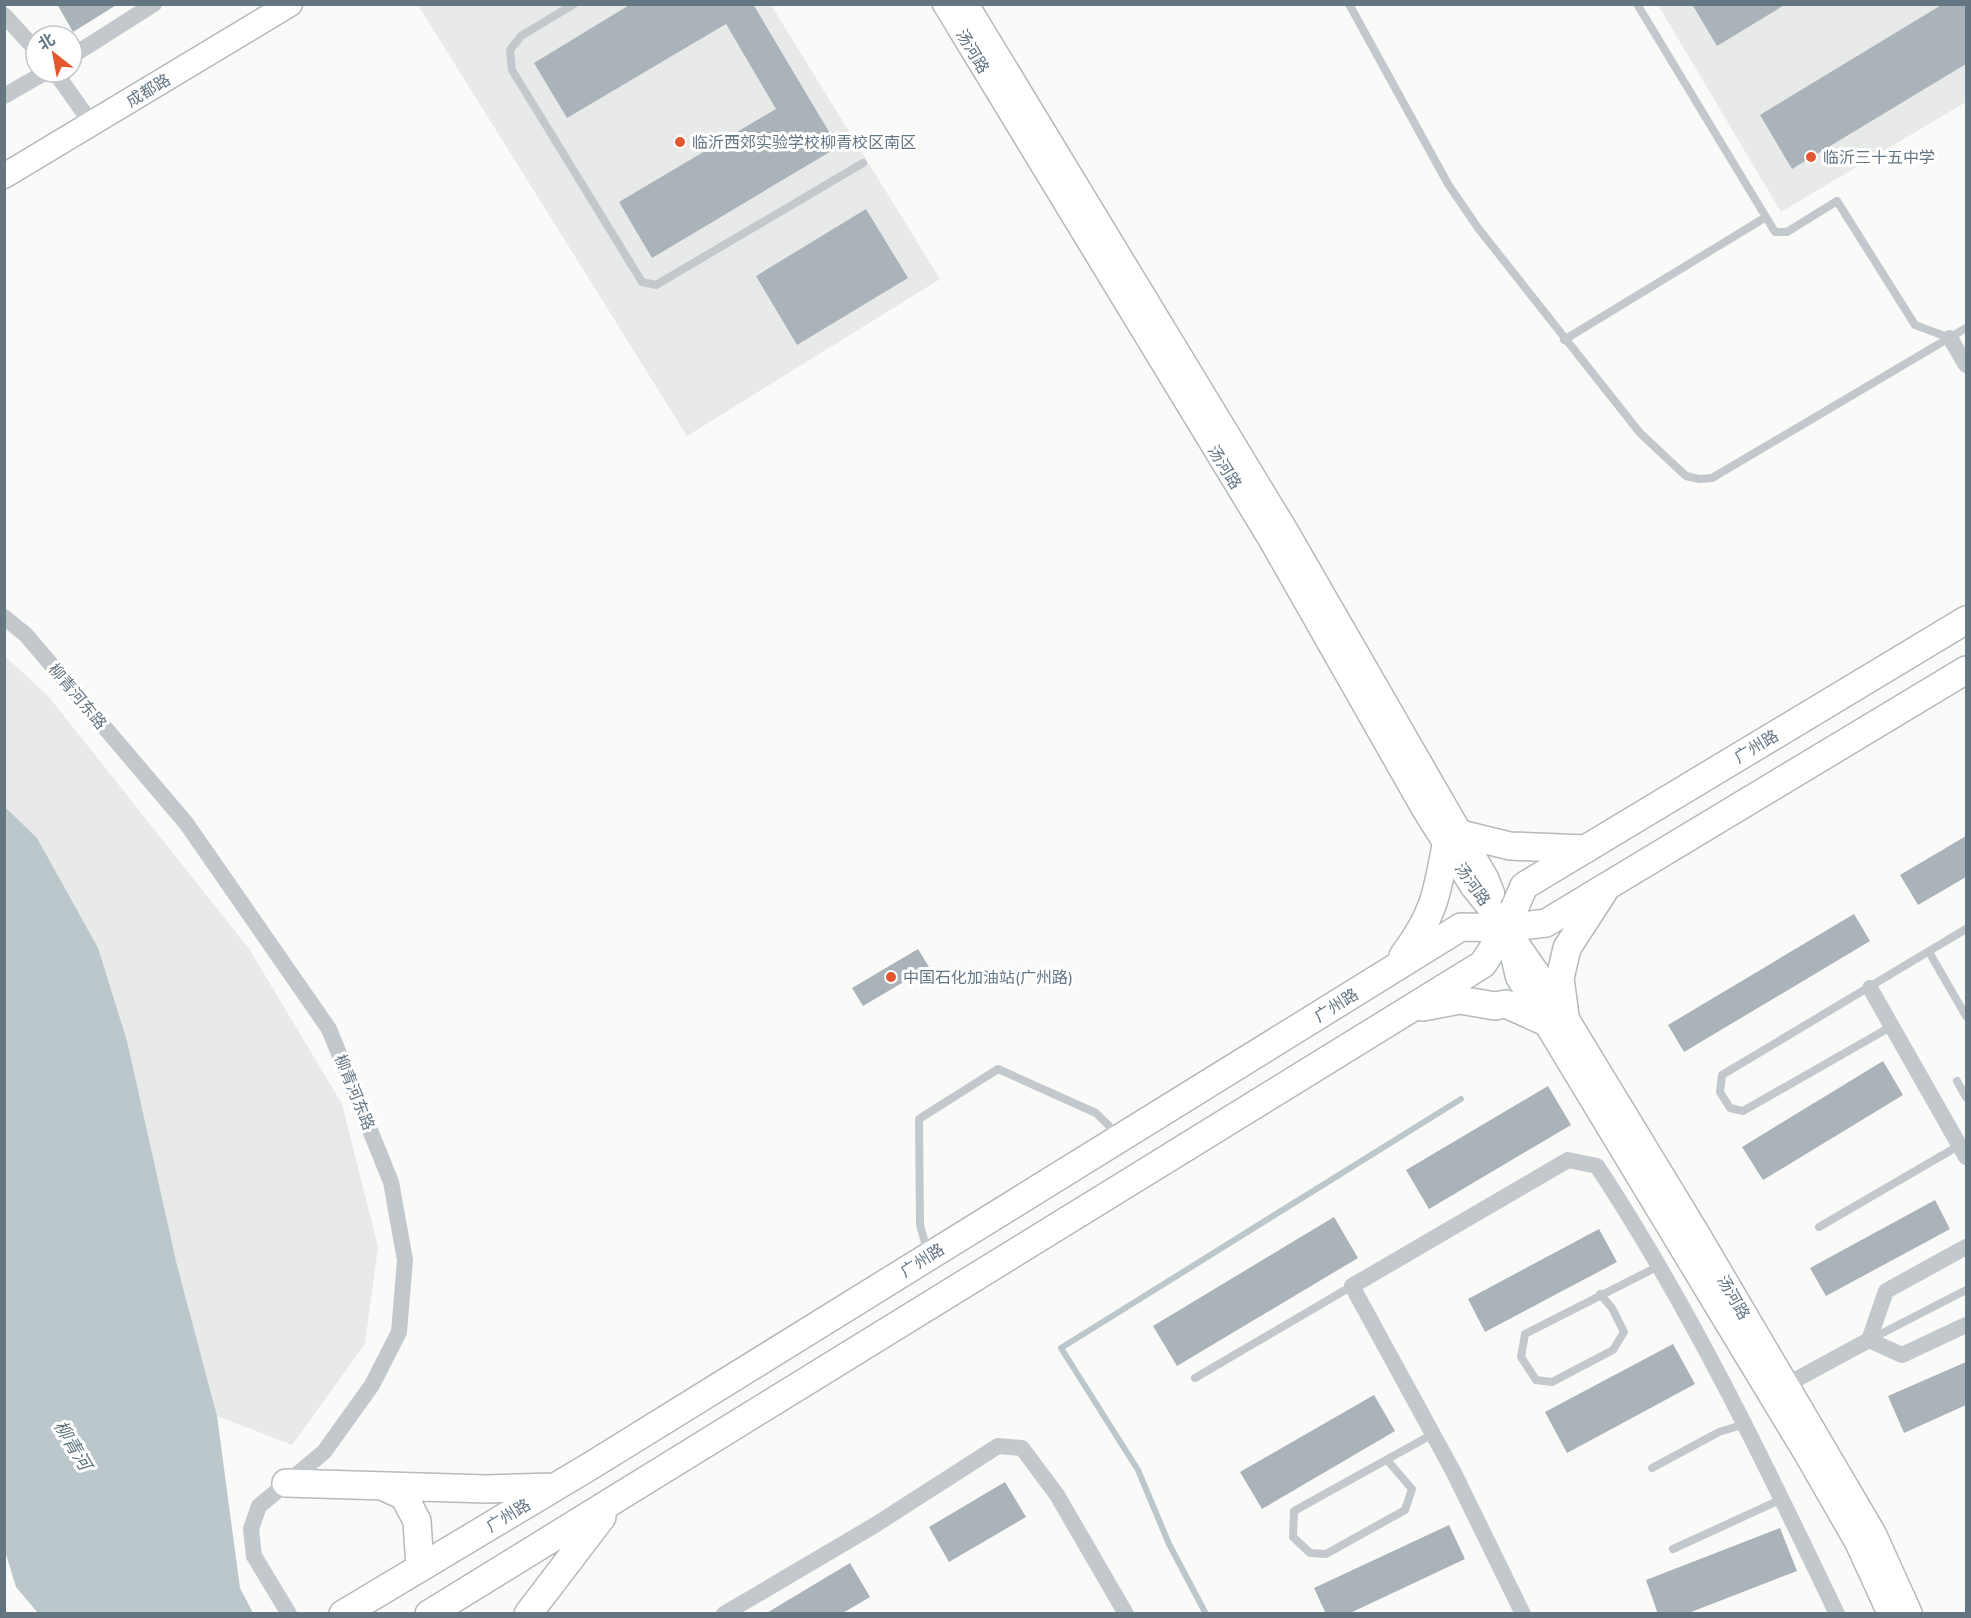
<svg xmlns="http://www.w3.org/2000/svg" width="1971" height="1618" viewBox="0 0 1971 1618" font-family="Mulish,'Noto Sans SC',sans-serif">
  <rect width="100%" height="100%" fill="#fafaf8"/>
  <path fill="#e8e9e9" d="M418,5H771L940,279L687,436Z
    M1658,5H1966V102L1781,212Z
    M4,655L49,697L250,950L342,1104L378,1247L365,1344L292,1445L217,1416L176,1261L37,838L5,807Z"/>
  <path fill="#bbc7cb" d="M5,807L37,838L98,948L127,1041L176,1261L217,1416L240,1588L253,1613H38L16,1587L5,1551Z"/>
  <g fill="none" stroke-linecap="round" stroke-linejoin="round">
    <path stroke="#bbc7cb" stroke-width="6" d="M1206,1614L1169,1544L1138,1470L1061,1348L1461,1099"/>
  </g>
  <path fill="#aab3b9" d="M57,4H118L73,32Z
    M631,4H753L838,147L652,258L619,202L776,109L726,24L567,118L534,63Z
    M1692,4H1786L1717,46Z
    M1943,4H1966V64L1792,169L1760,115Z
    M866,209L908,278L797,345L756,276Z
    M1966,836V877L1918,905L1900,875Z
    M1854,914L1870,941L1684,1052L1668,1025Z
    M918,949L929,967L863,1006L852,988Z
    M1883,1061L1903,1095L1763,1180L1742,1147Z
    M1548,1086L1571,1125L1429,1209L1406,1170Z
    M1935,1200L1950,1229L1826,1296L1810,1268Z
    M1334,1217L1358,1258L1177,1366L1153,1326Z
    M1599,1229L1617,1262L1485,1332L1468,1299Z
    M1673,1344L1695,1384L1567,1453L1545,1412Z
    M1966,1362V1405L1904,1433L1888,1396Z
    M1374,1395L1395,1431L1262,1509L1240,1472Z
    M1005,1482L1026,1517L949,1562L929,1527Z
    M1449,1525L1465,1559L1348,1614H1326L1314,1588Z
    M1780,1528L1797,1571L1686,1614H1658L1646,1580Z
    M850,1563L870,1597L841,1614H765Z"/>
  <g fill="none" stroke-linecap="round" stroke-linejoin="round">
    <defs>
      <path id="secondary" d="M945,4L1271,540L1424,809L1473,887L1506,928L1551,993L1697,1233L1874,1534L1910,1614
        M966,4L1286,531L1486,878L1492,893
        M4,176L290,4
        M1510,942L1518,977L1807,1455L1857,1542L1890,1614"/>
      <path id="primary" d="M1461,834L1510,846L1586,849
        M1403,956C1434,915 1437,894 1446,845
        M1423,1007L1460,1000L1495,1006L1506,1004L1548,1023
        M1565,1016L1560,978L1567,948L1604,891
        M286,1483L487,1489L552,1487
        M382,1486L404,1496L417,1521L420,1568
        M343,1614L592,1465L1461,927L1506,928L1546,923L1966,670
        M429,1614L1483,964L1506,928L1524,886L1966,620
        M528,1614L602,1517"/>
    </defs>
    <use href="#secondary" stroke="#b3babf" stroke-width="27"/>
    <use href="#primary" stroke="#b5babe" stroke-width="30"/>
    <path stroke="#c3c8cc" stroke-width="8" d="M574,4L521,36L510,50L512,70L642,282L656,285L863,163
      M1349,4L1448,184L1478,228L1640,433L1686,476L1699,479L1712,478L1966,328
      M1637,4L1775,232H1787L1837,201L1915,325L1950,338
      M1564,340L1766,217
      M1929,952L1966,1016
      M1892,1026L1743,1111L1730,1108L1720,1092L1722,1075L1966,929
      M1957,1081L1966,1097
      M1819,1227L1960,1145
      M928,1254L920,1225L919,1119L998,1069L1096,1113L1118,1135
      M1600,1294L1612,1308L1624,1332L1613,1350L1552,1382L1536,1380L1521,1357L1525,1334L1657,1267
      M1871,1339L1966,1290
      M1195,1378L1352,1286
      M1387,1460L1412,1489L1405,1510L1326,1554L1310,1553L1293,1537L1294,1511L1433,1434
      M1652,1468L1719,1432L1745,1424
      M1673,1549L1782,1499"/>
    <path stroke="#c3c8cc" stroke-width="16" d="M4,15L36,50
      M72,56L154,4
      M55,72L92,124
      M4,96L46,72
      M1950,338L1966,365
      M4,617L26,635L186,823L329,1029L391,1182L405,1260L399,1332L372,1385L324,1452L259,1506L251,1529L254,1556L289,1614
      M1870,988L1966,1157
      M1966,1247L1886,1291L1869,1340L1902,1355L1966,1325
      M1786,1385L1869,1340
      M724,1614L875,1525L998,1446L1022,1448L1057,1495L1126,1614
      M1523,1614L1453,1471L1352,1286L1568,1160L1597,1166C1690,1307 1764,1461 1837,1614"/>
    <use href="#secondary" stroke="#fff" stroke-width="24"/>
    <use href="#primary" stroke="#fff" stroke-width="27"/>
  </g>
  <g fill="#e4572e" stroke="#fff" stroke-width="2">
    <circle cx="680" cy="142" r="6"/>
    <circle cx="1811" cy="157" r="6"/>
    <circle cx="891" cy="977" r="6"/>
  </g>
  <g text-anchor="middle" dominant-baseline="central" stroke-width="6" stroke-linejoin="round" paint-order="stroke">
    <g font-size="16" fill="#657683" stroke="#fff">
      <text transform="translate(973 51) rotate(59)">汤河路</text>
      <text transform="translate(148 90) rotate(-31)">成都路</text>
      <text transform="translate(1225 467) rotate(58)">汤河路</text>
      <text transform="translate(78 696) rotate(50)">柳青河东路</text>
      <text transform="translate(1756 746) rotate(-31)">广州路</text>
      <text transform="translate(1473 884) rotate(55)">汤河路</text>
      <text transform="translate(1336 1005) rotate(-32)">广州路</text>
      <text transform="translate(355 1092) rotate(68)">柳青河东路</text>
      <text transform="translate(922 1260) rotate(-32)">广州路</text>
      <text transform="translate(1734 1297) rotate(60)">汤河路</text>
      <text transform="translate(508 1515) rotate(-31)">广州路</text>
    </g>
    <g font-size="16" fill="#657683" stroke="#fff" text-anchor="start">
      <text x="692" y="142">临沂西郊实验学校柳青校区南区</text>
      <text x="1823" y="157">临沂三十五中学</text>
      <text x="903" y="977">中国石化加油站(广州路)</text>
    </g>
    <g font-size="18" font-style="italic" fill="#60757c" stroke="#fff">
      <text transform="translate(73 1445) rotate(59)">柳青河</text>
    </g>
  </g>
  <rect width="1971" height="1618" fill="none" stroke="#657683" stroke-width="12"/>
  <g transform="translate(54 54) rotate(329)"><circle r="28" fill="#ffffff" stroke="#c1c8cd" stroke-width="1.5"/>
  <path d="M0-4.5L10 22L0 15L-10 22Z" fill="#e4572e"/>
  <text y="-9" font-size="16" font-weight="bold" text-anchor="middle" fill="#657683">北</text>
  </g>
</svg>
